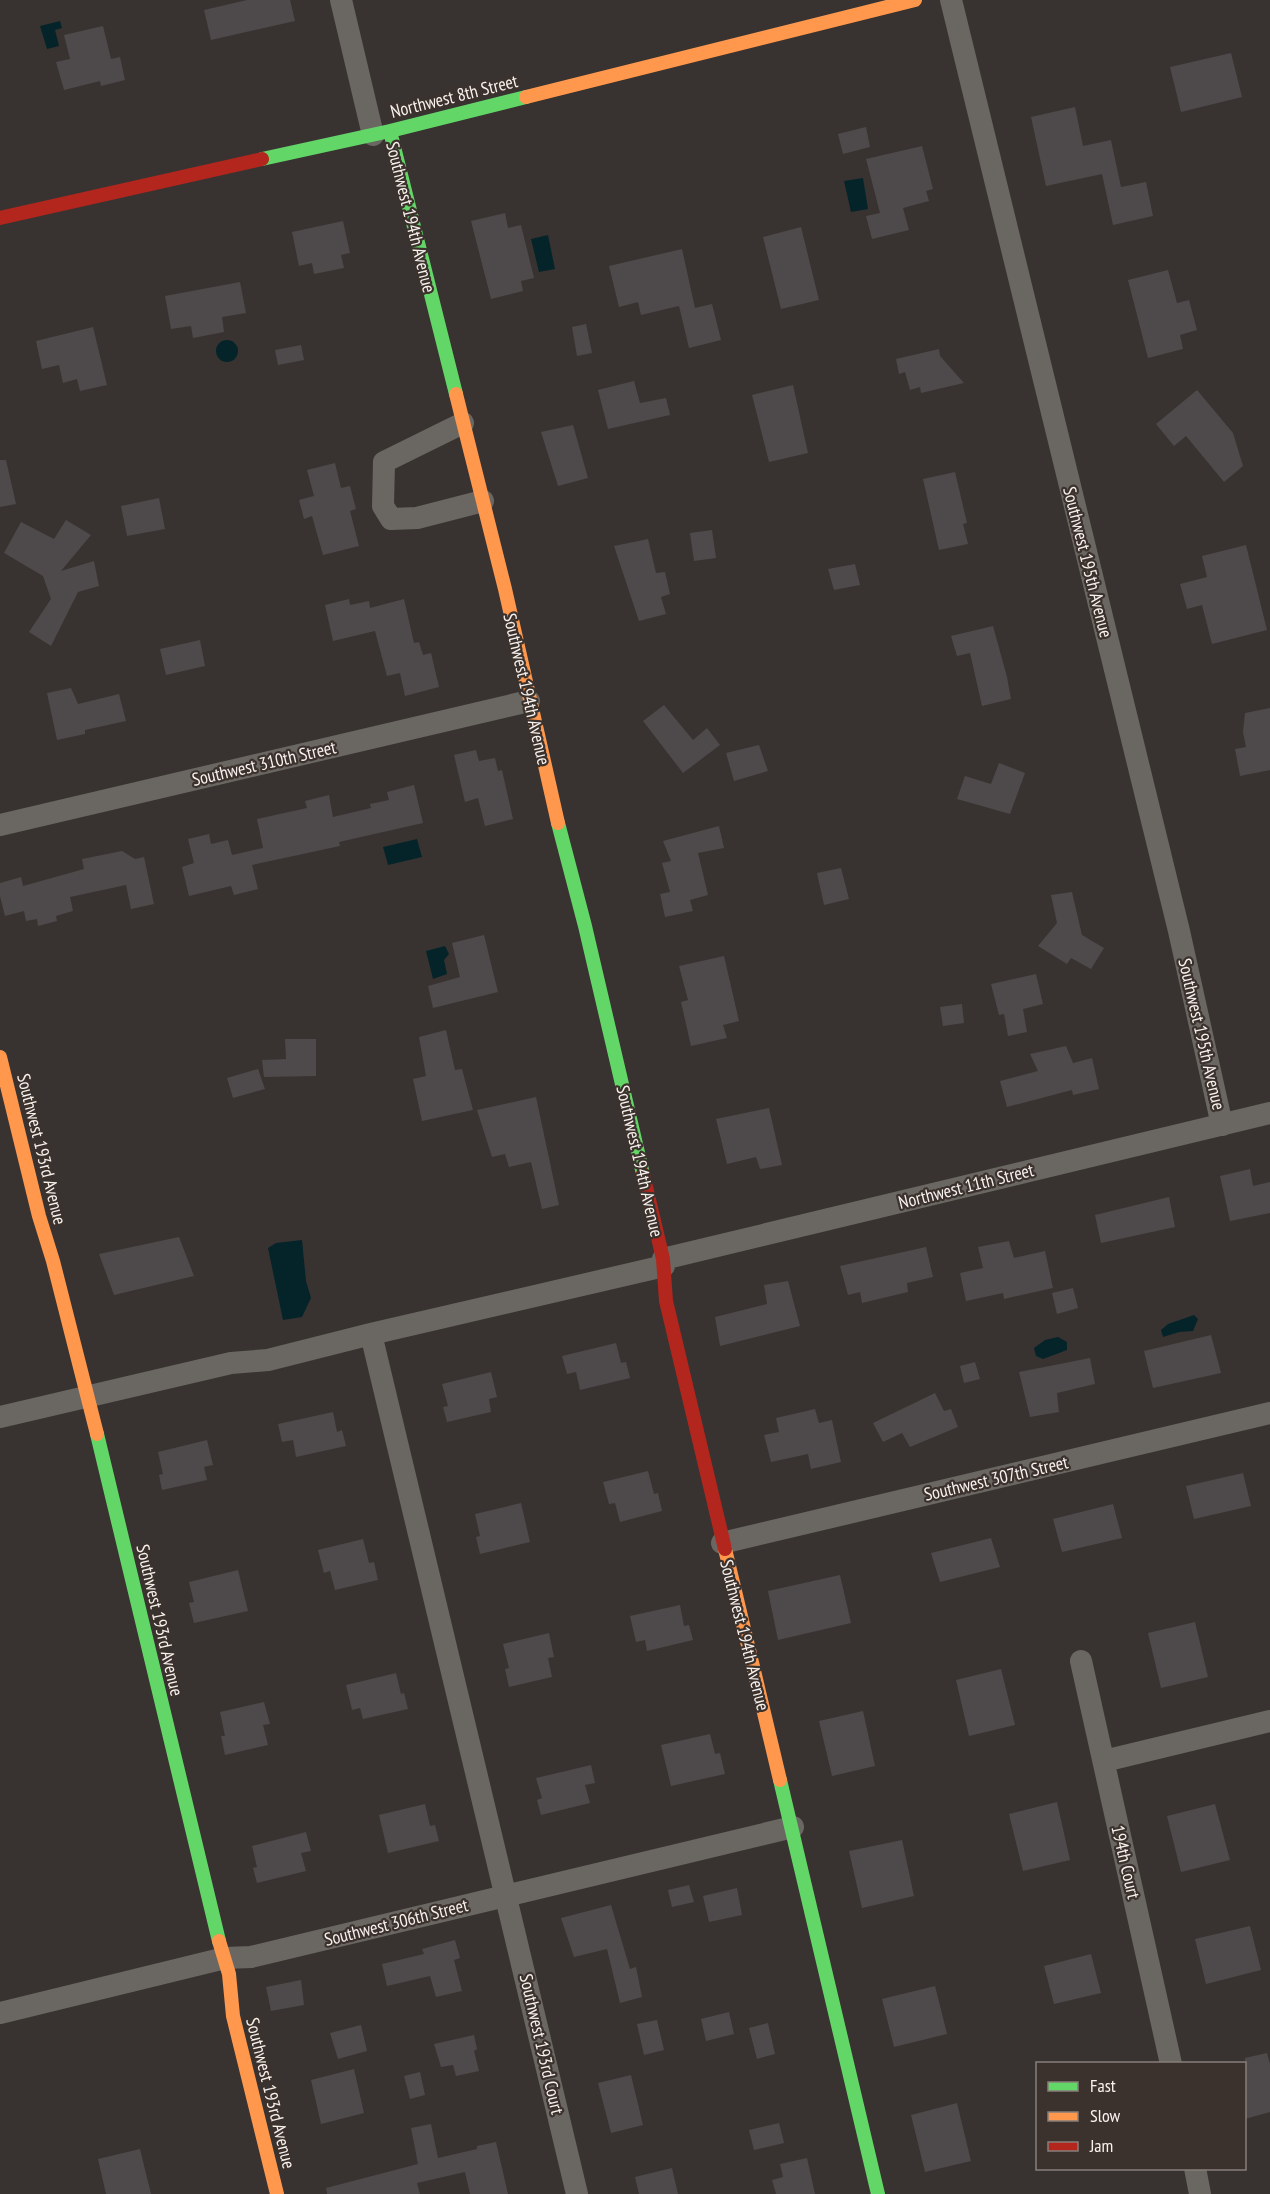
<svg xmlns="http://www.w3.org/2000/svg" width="1270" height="2194" viewBox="0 0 1270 2194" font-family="'PT Sans Narrow',sans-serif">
  <rect width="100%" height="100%" fill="#383330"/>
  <path fill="#05242a" d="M60,21L62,28L55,30L59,46L47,49L40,26Z
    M863,178L868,209L851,212L844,181Z
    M548,235L555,269L539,272L531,239Z
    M216 351a11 11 0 1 1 22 0a11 11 0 1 1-22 0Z
    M417,839L422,857L388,865L383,847Z
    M445,946L449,954L444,960L447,974L433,979L426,951Z
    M302,1240L306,1281L311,1298L302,1317L283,1320L268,1248L276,1243Z
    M1194,1315L1198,1319L1193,1331L1179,1332L1163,1337L1161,1330L1168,1324Z
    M1058,1337L1067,1342V1350L1043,1359L1036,1356L1034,1348L1045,1340Z"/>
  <path fill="#4e4a4b" d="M247,0H290L295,21L211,40L204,10Z
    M103,26L111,59L120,57L125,80L101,86L100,81L64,90L56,62L70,59L64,35Z
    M1231,53L1242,97L1181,112L1170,67Z
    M1075,107L1083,146L1111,140L1121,187L1146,182L1153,216L1113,225L1102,174L1046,186L1031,117Z
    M866,127L870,147L843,154L838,134Z
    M922,146L933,189L926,191L929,201L903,208L909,230L872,239L866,216L880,213L866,159Z
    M505,213L508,228L521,225L534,278L521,281L523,291L491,299L471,221Z
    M343,221L350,253L341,255L344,268L314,274L312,263L299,266L292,232Z
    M801,227L819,300L781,309L763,237Z
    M682,249L695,308L712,304L721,340L689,348L679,306L641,315L638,302L619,307L609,266Z
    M1168,270L1177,303L1189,300L1197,330L1180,335L1183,349L1148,358L1128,280Z
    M240,282L246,313L222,317L224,332L193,338L191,326L171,329L165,296Z
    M586,324L592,353L577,356L572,327Z
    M93,327L107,385L80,391L77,379L63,383L59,365L42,369L36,341Z
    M301,345L304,360L278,365L275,350Z
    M939,349L940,356L964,383L921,393L920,387L910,390L905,372L899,374L896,359Z
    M634,381L640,403L666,398L670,415L608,429L598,390Z
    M793,385L808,453L769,462L752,395Z
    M1197,390L1233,433L1243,466L1224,482L1186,436L1174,446L1156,424Z
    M573,425L588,478L558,486L541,432Z
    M0,460H6L16,504L0,507Z
    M335,463L341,488L350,486L356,509L350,511L359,546L323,555L312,516L304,519L299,500L314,496L307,470Z
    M955,472L967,523L963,524L968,544L939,550L923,479Z
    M159,498L165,529L127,536L121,506Z
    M66,520L91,535L61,571L94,561L99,586L78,592L51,646L29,632L51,599L43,576L4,553L21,522L54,539Z
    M712,530L716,558L694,561L690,533Z
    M648,539L656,573L665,572L670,594L661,597L666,614L639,621L614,546Z
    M1246,545L1267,630L1212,644L1202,605L1187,609L1180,584L1207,577L1202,556Z
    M855,564L860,585L834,590L828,569Z
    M349,599L350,605L369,601L370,608L404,599L414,643L419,642L423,655L431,653L439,687L405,696L400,673L387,676L375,631L333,641L325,605Z
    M993,626L1007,677L1011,699L982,706L970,653L957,656L951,636Z
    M200,640L205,666L166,675L160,649Z
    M71,688L78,704L119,694L126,721L85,730V734L57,740L47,693Z
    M664,705L693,740L707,728L720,745L683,773L643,721Z
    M1270,708V770L1240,776L1235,749L1246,747L1243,732L1245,713Z
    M759,745L768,771L734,781L726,753Z
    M476,750L479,761L495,758L498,771L502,770L513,819L485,826L478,798L465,802L454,755Z
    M999,763L1025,773L1010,814L957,799L965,776L991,784Z
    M414,785L423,823L339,842L340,846L252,865L258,889L234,895L231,886L189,896L182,867L194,863L188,839L209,834L211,844L228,840L232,855L263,848L257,819L307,808L305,801L329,795L333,817L371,808L370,804L389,800L387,792Z
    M719,826L724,848L698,853L708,895L690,900L693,911L665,917L660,894L670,892L662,863L671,861L663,841Z
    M122,851L135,859L144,857L154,904L131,909L126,885L70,897L73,911L56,916L57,921L38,926L37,919L26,921L24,911L5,916L0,896V883L21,877L23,886L84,869L82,859Z
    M841,868L849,899L824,905L817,873Z
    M1072,892L1082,935L1104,948L1091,969L1071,958L1067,964L1038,946L1057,923L1051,895Z
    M484,935L498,992L433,1008L428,986L460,977L452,943Z
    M724,956L739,1021L723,1025L727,1038L691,1046L681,1002L688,1000L679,966Z
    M1036,974L1043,1004L1023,1009L1027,1032L1008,1036L1004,1014L999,1015L991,984Z
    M962,1004L964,1023L943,1026L940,1007Z
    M446,1030L455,1070L462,1069L473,1110L422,1121L413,1079L426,1076L419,1037Z
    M285,1039H316V1076L264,1077L262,1060L286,1059Z
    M1066,1046L1073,1063L1092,1058L1099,1089L1073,1095L1072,1090L1007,1107L1000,1081L1038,1071L1030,1054Z
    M258,1069L265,1089L233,1098L227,1078Z
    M536,1097L559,1205L542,1209L531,1162L509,1167L505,1154L492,1157L477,1110Z
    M769,1108L782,1165L760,1169L756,1157L727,1164L716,1119Z
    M1250,1169L1253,1186L1270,1182V1213L1230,1221L1220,1176Z
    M1169,1197L1175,1227L1101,1243L1095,1215Z
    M179,1237L194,1276L114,1295L99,1254Z
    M1009,1241L1014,1258L1045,1251L1053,1288L1004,1299L1003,1293L966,1301L960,1273L983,1268L978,1247Z
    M926,1247L933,1277L907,1283L908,1292L862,1303L860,1292L848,1295L840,1266Z
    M788,1281L800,1326L720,1346L715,1317L767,1304L764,1285Z
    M1073,1288L1078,1308L1057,1314L1052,1293Z
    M1211,1335L1221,1373L1153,1388L1144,1351Z
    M616,1343L621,1363L626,1362L630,1378L580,1390L576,1372L567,1374L562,1356Z
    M1090,1358L1095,1384L1057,1393L1059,1412L1030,1417L1019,1372Z
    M975,1362L980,1379L964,1383L960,1366Z
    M491,1372L497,1397L489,1399L491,1412L447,1422L443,1407L448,1406L442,1384Z
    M935,1393L944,1411L951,1409L958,1427L910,1447L902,1433L883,1442L873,1423Z
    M815,1409L819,1423L832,1420L841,1462L811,1469L808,1454L771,1462L764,1435L779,1432L776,1418Z
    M333,1412L337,1432L342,1430L346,1446L296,1457L293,1440L282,1442L278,1424Z
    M207,1440L213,1465L204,1467L207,1480L162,1490L159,1475L163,1474L158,1452Z
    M648,1471L654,1494L658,1493L662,1511L620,1522L615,1503L609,1504L603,1482Z
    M1243,1473L1251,1506L1194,1519L1186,1486Z
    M521,1503L530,1542L480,1554L476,1537L480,1536L475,1514Z
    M1113,1504L1122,1538L1062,1552L1053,1519Z
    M991,1538L1000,1567L940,1582L931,1553Z
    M363,1539L369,1563L374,1562L378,1580L335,1590L330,1571L324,1573L318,1550Z
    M238,1570L248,1611L194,1623L189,1603L194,1602L189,1582Z
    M840,1575L851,1623L778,1640L768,1591Z
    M680,1605L684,1626L689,1625L693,1640L647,1651L645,1640L636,1642L630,1616Z
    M1195,1622L1208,1677L1161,1688L1148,1633Z
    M549,1633L554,1657L548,1658L552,1677L509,1687L505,1669L509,1668L503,1644Z
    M1001,1669L1015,1725L969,1736L956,1680Z
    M396,1673L401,1694L404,1693L408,1709L363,1719L360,1708L352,1710L346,1685Z
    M264,1702L270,1724L263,1725L268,1745L225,1755L221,1736H225L220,1712Z
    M863,1711L875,1766L832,1776L819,1721Z
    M710,1734L715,1754L720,1753L725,1774L671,1786L661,1745Z
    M591,1765L595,1783L585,1785L590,1803L541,1815L537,1800L542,1798L536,1778Z
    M1057,1802L1070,1860L1023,1871L1009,1814Z
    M425,1804L430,1826L435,1825L439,1841L388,1853L379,1815Z
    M1215,1804L1230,1860L1181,1872L1167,1816Z
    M306,1832L311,1851L301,1853L306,1871L257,1883L253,1868L257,1867L252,1846Z
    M902,1840L914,1896L862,1908L849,1851Z
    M689,1885L694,1902L672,1907L668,1890Z
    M737,1888L742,1915L709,1922L703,1896Z
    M611,1905L630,1969L636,1967L642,1997L620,2003L607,1949L574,1957L561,1918Z
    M1250,1926L1261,1970L1206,1984L1195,1939Z
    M455,1940L460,1958L454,1960L462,1991L436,1997L430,1976L387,1986L382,1964L424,1954L422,1949Z
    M1091,1954L1101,1993L1054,2004L1044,1966Z
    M301,1980L304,2005L271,2011L266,1987Z
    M935,1986L947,2034L894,2047L882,1999Z
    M729,2012L734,2034L706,2041L701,2019Z
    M657,2020L664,2050L644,2055L637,2024Z
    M768,2023L775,2054L757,2059L749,2028Z
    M361,2025L367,2051L338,2059L330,2033Z
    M474,2035L477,2049L474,2051L479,2071L456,2076L453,2065L441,2067L434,2044Z
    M1267,2053L1270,2064V2112L1245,2119V2058Z
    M354,2069L364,2113L321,2124L311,2080Z
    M420,2072L425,2095L410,2099L404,2076Z
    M631,2075L643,2125L611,2133L598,2083Z
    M957,2103L971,2161L925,2172L911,2115Z
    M779,2123L784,2143L754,2150L749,2130Z
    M431,2124L438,2158L477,2149V2146L496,2142L508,2194H470L465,2172L417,2183L420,2194H327L326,2188L418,2164L411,2128Z
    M140,2149L151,2194H106L98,2159Z
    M807,2158L815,2194H776L772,2180L783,2177L780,2164Z
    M672,2168L678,2194H639L635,2177Z"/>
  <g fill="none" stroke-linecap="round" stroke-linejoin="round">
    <path stroke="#6a6762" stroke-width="22" d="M341,0L373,135
      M951,0L1179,931L1222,1125
      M463,423L384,462L383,506L391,519L417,518L483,501
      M0,825L529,701
      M663,1259L1270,1113
      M371,1334L577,2194
      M0,1417L231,1363L268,1360L371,1334L664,1266
      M722,1543L1270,1413
      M1081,1661L1171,2064
      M1104,1761L1270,1721
      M0,2013L225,1958L251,1957L793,1827
      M1195,2168L1200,2194"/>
    <path stroke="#63d668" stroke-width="14" d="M390,131L456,394
      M262,159L390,131L526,97
      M558,823L585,926L643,1174
      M97,1434L219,1941
      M780,1780L878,2194"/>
    <path stroke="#ff974d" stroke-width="14" d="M526,97L915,0
      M456,394L505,589L558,823
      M0,1057L39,1216L53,1261L97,1434
      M725,1549L780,1780
      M219,1941L229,1974L233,2016L277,2194"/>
    <path stroke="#b3261e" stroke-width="14" d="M0,218L262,159
      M643,1174L663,1259L666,1301L725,1549"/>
  </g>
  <g text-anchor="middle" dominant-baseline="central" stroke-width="4.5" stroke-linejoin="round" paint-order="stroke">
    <g font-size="18" fill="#f8f2ee" stroke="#3c322d">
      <text transform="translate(454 96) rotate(-14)">Northwest 8th Street</text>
      <text transform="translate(411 217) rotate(76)">Southwest 194th Avenue</text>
      <text transform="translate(1088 562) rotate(76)">Southwest 195th Avenue</text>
      <text transform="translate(527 689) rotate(77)">Southwest 194th Avenue</text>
      <text transform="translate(264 763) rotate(-13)">Southwest 310th Street</text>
      <text transform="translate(1202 1034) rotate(77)">Southwest 195th Avenue</text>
      <text transform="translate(42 1149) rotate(76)">Southwest 193rd Avenue</text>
      <text transform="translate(640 1161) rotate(77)">Southwest 194th Avenue</text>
      <text transform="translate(966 1186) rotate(-14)">Northwest 11th Street</text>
      <text transform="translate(996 1478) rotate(-13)">Southwest 307th Street</text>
      <text transform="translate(160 1620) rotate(77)">Southwest 193rd Avenue</text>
      <text transform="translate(745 1635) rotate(76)">Southwest 194th Avenue</text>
      <text transform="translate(1126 1862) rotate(77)">194th Court</text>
      <text transform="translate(396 1922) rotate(-14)">Southwest 306th Street</text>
      <text transform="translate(542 2044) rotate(77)">Southwest 193rd Court</text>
      <text transform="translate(271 2093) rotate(76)">Southwest 193rd Avenue</text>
    </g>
  </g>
  <rect x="1036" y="2062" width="210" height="108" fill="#3c322d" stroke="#877f7a" stroke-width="1.5"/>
  <rect x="1048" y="2082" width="30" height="9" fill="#63d668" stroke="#877f7a" stroke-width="1.5"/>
  <text x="1090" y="2092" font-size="18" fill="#f8f2ee">Fast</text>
  <rect x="1048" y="2112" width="30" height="9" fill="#ff974d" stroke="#877f7a" stroke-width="1.5"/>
  <text x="1090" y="2122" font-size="18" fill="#f8f2ee">Slow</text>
  <rect x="1048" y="2142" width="30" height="9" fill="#b3261e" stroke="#877f7a" stroke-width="1.5"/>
  <text x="1090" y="2152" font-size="18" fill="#f8f2ee">Jam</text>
</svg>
